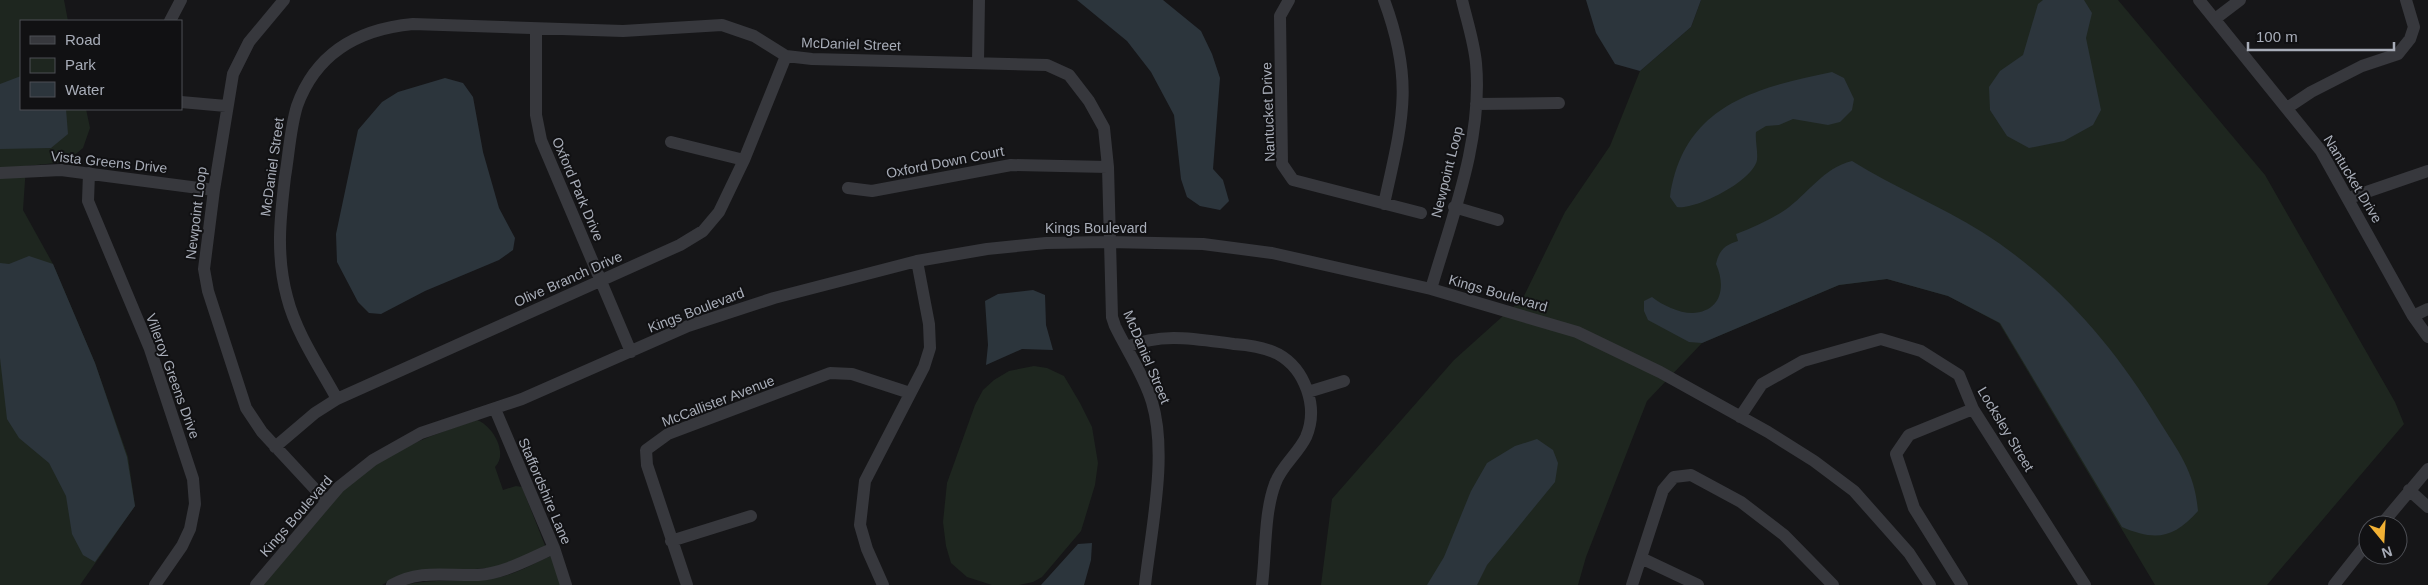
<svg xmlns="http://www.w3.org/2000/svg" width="2428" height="585" viewBox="0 0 2428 585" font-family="Helvetica,sans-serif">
  <rect width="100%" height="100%" fill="#161618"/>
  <path fill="#1e261f" d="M0,0H64L68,21H21V109H86L90,128L83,148L66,162L26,166L23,210L53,264L95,363L128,457L135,506L80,585H0Z
    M1701,0H2118L2265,175L2395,402L2404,424L2267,585H2155L1999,323L1948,296L1887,279L1839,285L1702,343L1647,401L1586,557L1578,585H1321L1332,499L1454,360L1523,298L1565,212L1610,146L1640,71L1691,27Z
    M1034,366L1047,368L1064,376L1080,403L1092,427L1098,463L1095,485L1081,531L1042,577L1033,582L1019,585H992L967,577L951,563L946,546L943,522L947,483L975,405L983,390L994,380L1009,371Z
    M477,420C492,425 509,453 495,467L503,490L516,486L522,487L546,548L498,567L397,576L382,585H262C288,554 313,519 341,491C379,454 428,436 477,420Z
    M551,556L562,585H404C433,578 463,583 493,578C513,576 532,564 551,556Z"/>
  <path fill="#2c353c" d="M1077,0H1163L1201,31L1212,54L1220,78L1213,169L1223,180L1229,201L1220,210L1200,206L1187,197L1181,179L1174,115L1151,72L1127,41Z
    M1586,0H1701L1691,27L1640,71L1615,64L1596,33Z
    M2043,0H2084L2092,13L2086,38L2101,110L2093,125L2064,141L2029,148L2007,136L1990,110L1989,87L2000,71L2023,55L2038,4Z
    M1832,72L1844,78L1854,99L1852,110L1840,122L1828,125L1793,119L1779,125L1766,126L1756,132C1755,141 1758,151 1757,160C1753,181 1696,210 1677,207L1670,197C1683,106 1754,88 1832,72Z
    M21,76V109H66L68,134L51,148L0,149V84Z
    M445,78L463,83L473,97L483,152L499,208L515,238L513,250L499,260L425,291L381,314L369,313L358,302L337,262L336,234L358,130L382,102L398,92Z
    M1852,161C1894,187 1940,206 1982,232C2055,278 2114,346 2158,419C2178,451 2195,472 2198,511C2173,539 2155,541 2122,527L2000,323L1948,296L1887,279L1839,285L1702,343L1689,342L1648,320L1644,311V301L1652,297C1662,305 1679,313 1692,313C1722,312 1726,286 1716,264C1719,250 1725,245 1738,241L1736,234C1752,228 1770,220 1785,210C1808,194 1823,168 1852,161Z
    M29,256L53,264L95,363L127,457L135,506L95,562L83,555L72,534L66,496L49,463L19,438L7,419L0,358V263L9,264Z
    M1033,290L1045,295L1046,325L1053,350L1022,349L986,365L988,345L985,301L998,294Z
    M1537,439L1553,450L1558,463L1555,482L1487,565L1477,585H1427L1444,557L1471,491L1487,463L1515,446Z
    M1092,543L1091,560L1084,585H1041L1078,544Z"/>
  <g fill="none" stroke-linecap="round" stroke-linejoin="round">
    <path stroke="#37383d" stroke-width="12" d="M284,0L249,42L233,74L214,190L204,269L208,291L246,408L262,432L326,501
      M1289,0L1280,16L1282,164L1293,180L1421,213
      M2199,0L2321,151L2413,316L2428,337
      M2215,19L2240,0
      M170,21L181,0
      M536,30V115L541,140L631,352
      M978,62L979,0
      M181,102L226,106
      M1476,104L1559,103
      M2287,108L2311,92L2362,66L2398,54L2410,39L2414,27L2406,0
      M671,142L744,160
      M0,173L61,170L214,190
      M89,173L88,201L150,349L193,479L195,504L190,529L182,546L155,585
      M848,188L872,191L1011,165L1108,167
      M2349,198L2428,171
      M1384,204C1402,122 1415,83 1384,0
      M1454,207L1498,220
      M1431,289C1452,217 1483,140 1476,63C1474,42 1467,21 1462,0
      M2413,316L2428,309
      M1126,347C1164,332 1195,339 1234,344C1249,345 1264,347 1278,354C1305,369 1319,407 1306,437C1298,454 1281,466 1275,484C1264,513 1266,554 1262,585
      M1308,392L1344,381
      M337,399C319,366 296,333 287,297C276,256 280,219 285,177C289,154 290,129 297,106C316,53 359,29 413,24L623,31L722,25L754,36L786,56L812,59L1047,65L1069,75L1089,101L1104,128L1108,167L1112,317L1115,326C1127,351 1144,375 1152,402C1168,455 1151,530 1145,585
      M495,409L554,548L566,585
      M1740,417L1762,384L1803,361L1881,339L1921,351L1959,375L1973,409L2085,585
      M275,447L315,413L337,399L680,245L703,231L719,212L744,160L786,56
      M2409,490L2428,507
      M2381,525L2428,469
      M671,541L751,516
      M1641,558L1698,585
      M256,585L339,487L373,460L421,433L522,399L688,326L774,298L917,261L987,249L1046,243L1109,242L1203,244L1272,253L1431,289L1577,332L1660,372L1768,432L1814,461L1854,491L1909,553L1930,585
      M392,585C419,569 447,576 478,575C505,573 529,559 554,548
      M687,585L647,465L646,450L668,434L830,373L852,374L910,393
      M883,585L867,549L860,525L865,481L924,367L930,348L929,324L917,261
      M1632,585L1663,490L1674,477L1691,475L1741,502L1784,535L1833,585
      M1962,585L1914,508L1896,454L1909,435L1973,409
      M2334,585L2368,542"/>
  </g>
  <g text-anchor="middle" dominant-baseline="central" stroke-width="4" stroke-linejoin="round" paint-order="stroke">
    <g font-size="14" fill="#a8adb8" stroke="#111113">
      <text transform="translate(851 44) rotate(2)">McDaniel Street</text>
      <text transform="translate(1268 112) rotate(-92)">Nantucket Drive</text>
      <text transform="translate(109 162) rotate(6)">Vista Greens Drive</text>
      <text transform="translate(945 162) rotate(-11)">Oxford Down Court</text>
      <text transform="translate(272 167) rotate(-82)">McDaniel Street</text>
      <text transform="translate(1447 172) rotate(-76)">Newpoint Loop</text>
      <text transform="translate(2353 179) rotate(59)">Nantucket Drive</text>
      <text transform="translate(578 189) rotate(67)">Oxford Park Drive</text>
      <text transform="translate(196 213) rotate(-83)">Newpoint Loop</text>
      <text x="1096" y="228">Kings Boulevard</text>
      <text transform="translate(568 279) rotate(-24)">Olive Branch Drive</text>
      <text transform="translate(1498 293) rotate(16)">Kings Boulevard</text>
      <text transform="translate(696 310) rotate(-21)">Kings Boulevard</text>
      <text transform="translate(1147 357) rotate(67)">McDaniel Street</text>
      <text transform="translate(173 376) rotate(70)">Villeroy Greens Drive</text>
      <text transform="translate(718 401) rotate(-21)">McCallister Avenue</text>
      <text transform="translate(2006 429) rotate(59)">Locksley Street</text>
      <text transform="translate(545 491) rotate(67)">Staffordshire Lane</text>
      <text transform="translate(296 516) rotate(-49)">Kings Boulevard</text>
    </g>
  </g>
  <rect x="20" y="20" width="162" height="90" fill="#111113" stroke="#4d4f55"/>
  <rect x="30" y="36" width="25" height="8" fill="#37383d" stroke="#4d4f55"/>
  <text x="65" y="45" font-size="15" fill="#a8adb8">Road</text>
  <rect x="30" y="58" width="25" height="15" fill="#1e261f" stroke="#4d4f55"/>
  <text x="65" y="70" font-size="15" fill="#a8adb8">Park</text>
  <rect x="30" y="82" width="25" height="15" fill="#2c353c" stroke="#4d4f55"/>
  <text x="65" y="95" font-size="15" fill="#a8adb8">Water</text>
  <g transform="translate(2383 540) rotate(162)"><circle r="24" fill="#111113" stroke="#4d4f55"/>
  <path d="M0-4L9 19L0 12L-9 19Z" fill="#f2b134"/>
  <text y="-8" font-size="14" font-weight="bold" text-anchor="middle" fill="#a8adb8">N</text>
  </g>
  <path d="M2248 42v8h146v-8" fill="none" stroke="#a8adb8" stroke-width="2.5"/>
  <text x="2256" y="42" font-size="15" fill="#a8adb8" stroke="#111113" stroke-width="4" paint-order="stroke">100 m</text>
</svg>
